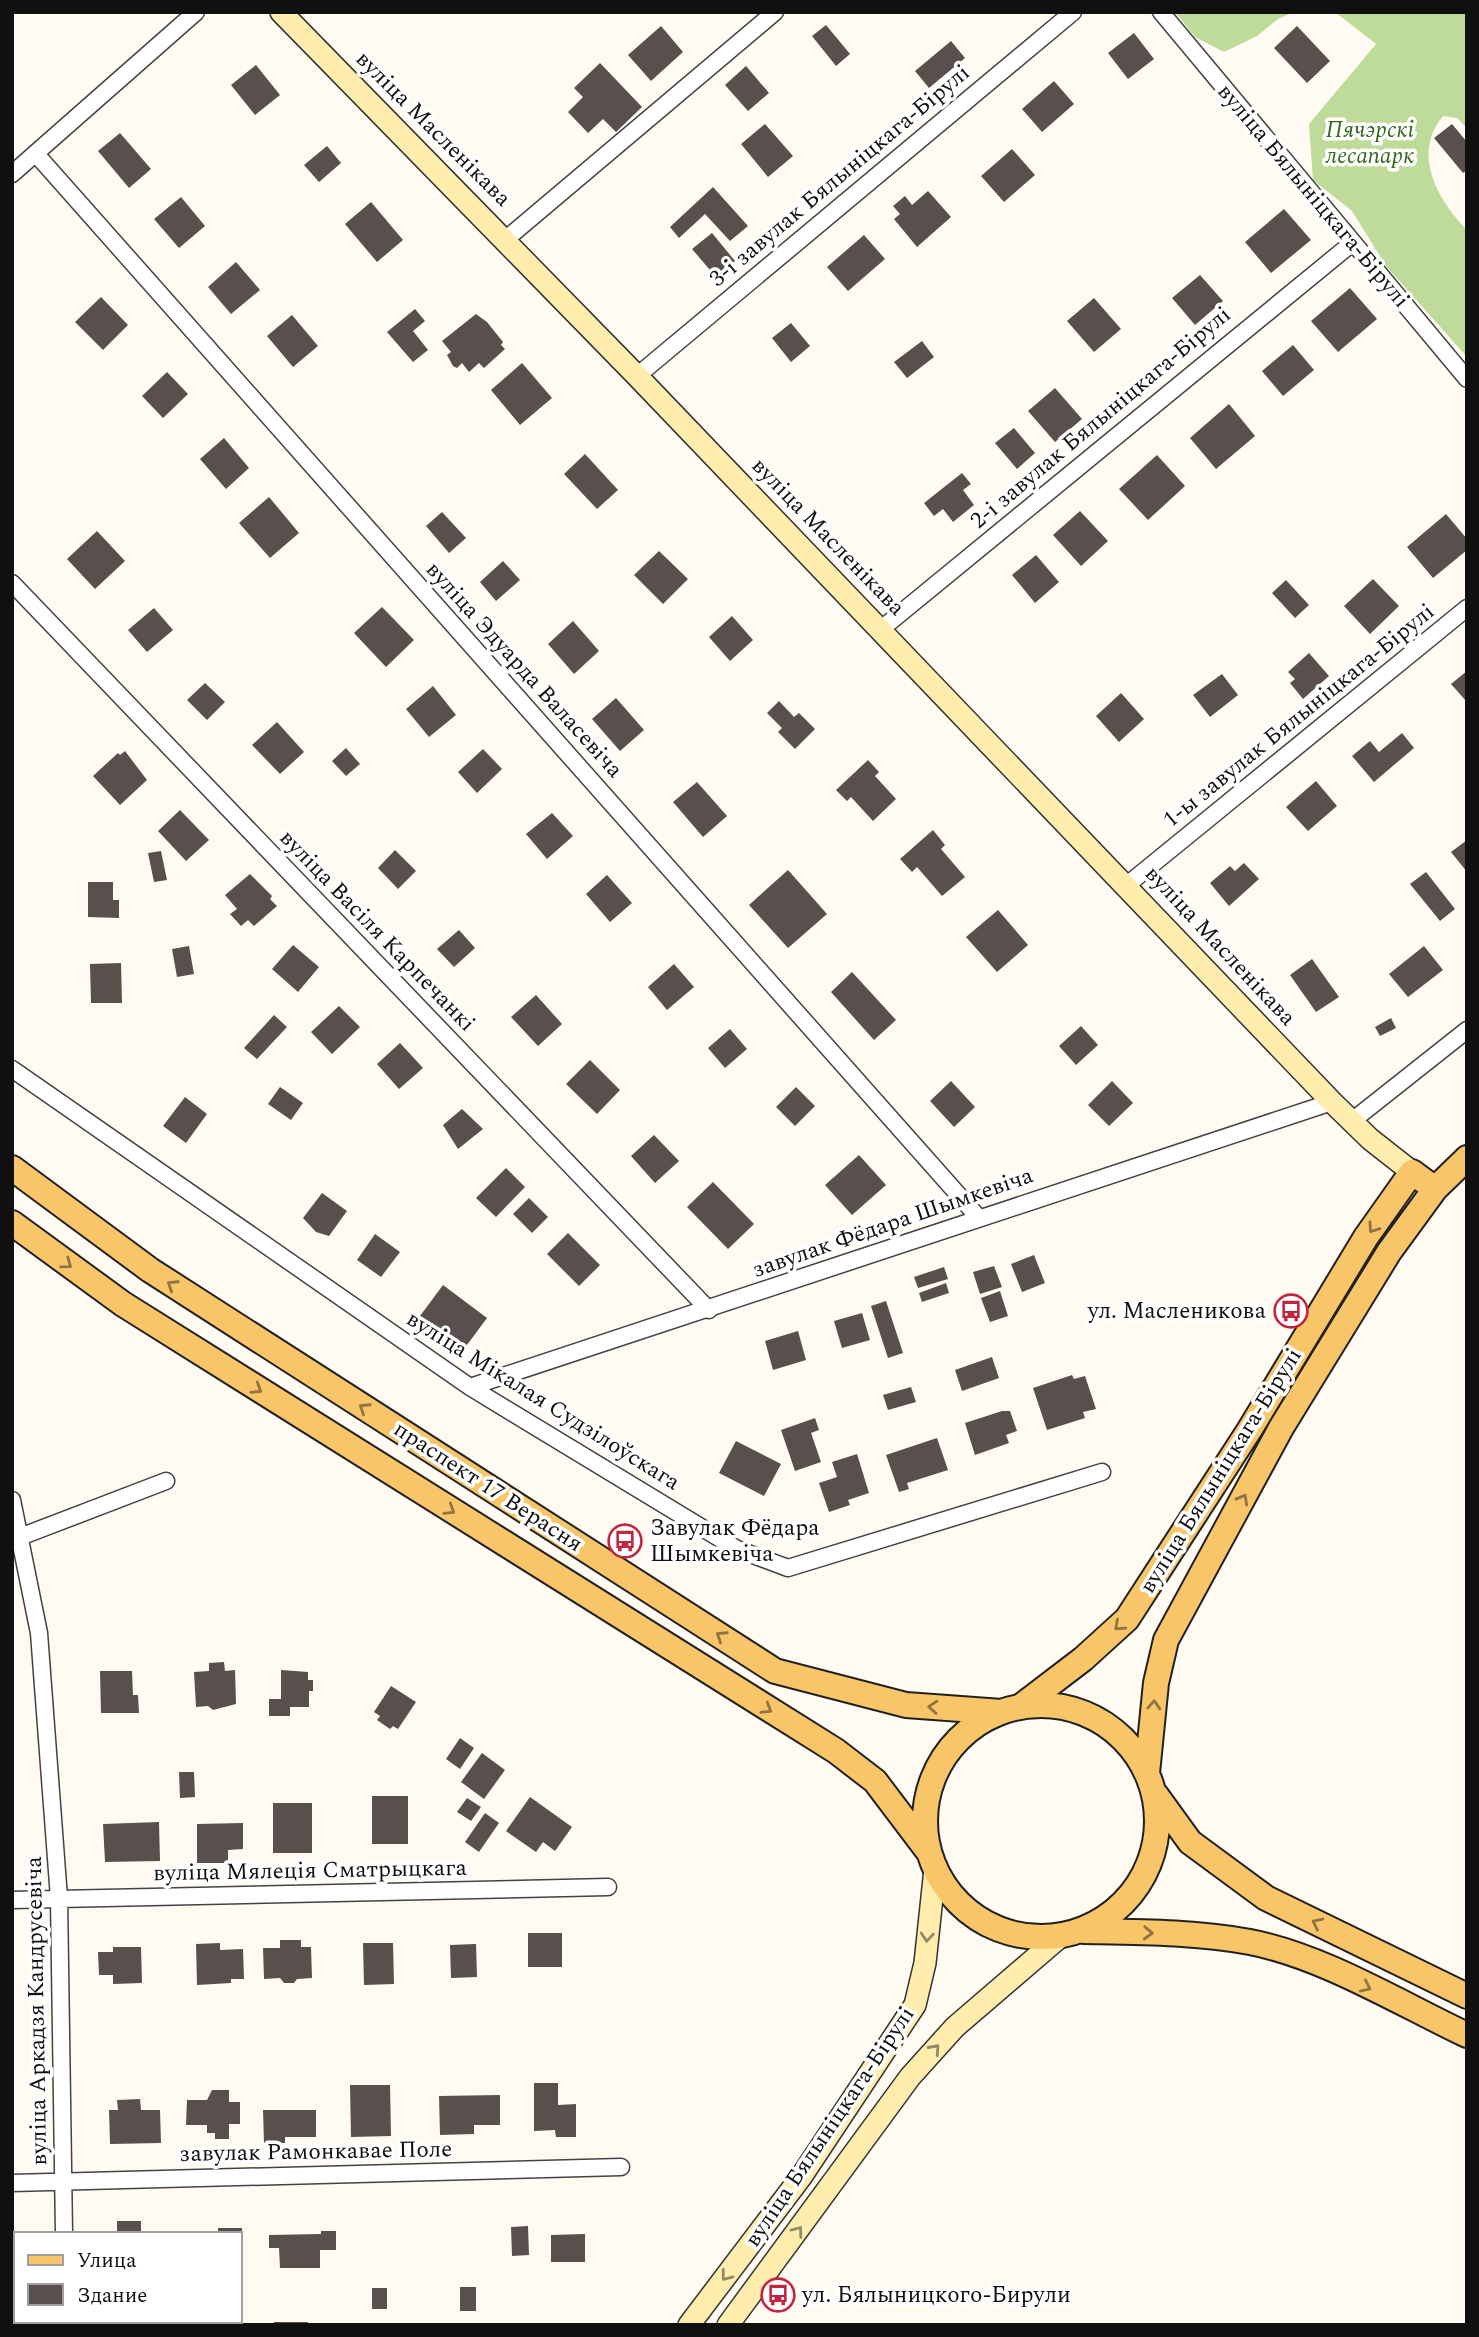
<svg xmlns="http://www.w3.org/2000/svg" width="1479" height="2337" viewBox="0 0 1479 2337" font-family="Spectral,serif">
  <rect width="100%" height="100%" fill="#fffbf2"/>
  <path fill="#bedb9a" d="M1175,12H1294L1278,19L1257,36L1224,52L1195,37Z
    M1335,12H1467V128L1457,118L1443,116C1412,154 1436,198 1467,230V357L1386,266L1352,211L1313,180L1309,124L1376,44Z"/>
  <path fill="#594f4c" d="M826,25L850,54L836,66L812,36Z
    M661,26L683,52L651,81L628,55Z
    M1297,26L1330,61L1307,83L1274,48Z
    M1134,33L1154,59L1128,79L1108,53Z
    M951,41L965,58L929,88L915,71Z
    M600,63L642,107L616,132L603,119L588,133L568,112L583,97L574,88Z
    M256,65L280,95L255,115L231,85Z
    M746,66L769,93L748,111L725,85Z
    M1054,81L1074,104L1042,132L1022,109Z
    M765,124L793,156L768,177L741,144Z
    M1452,124L1467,142V170L1463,173L1434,138Z
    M120,133L151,169L129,188L98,151Z
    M327,146L341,163L319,182L304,165Z
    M1012,149L1035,175L1004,202L981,176Z
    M713,187L748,226L730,241L705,214L679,238L670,227Z
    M928,191L951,217L917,247L894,219L900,214L893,206L905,196L912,205Z
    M181,197L205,226L179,248L154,219Z
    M371,202L403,240L377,262L345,224Z
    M1284,209L1311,240L1271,273L1245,242Z
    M712,233L735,261L716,277L692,249Z
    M864,235L885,259L848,291L827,267Z
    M236,262L260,290L231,314L208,287Z
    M1200,275L1223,301L1195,325L1172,298Z
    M1350,288L1377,319L1338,352L1311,321Z
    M101,297L128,325L103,350L75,322Z
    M1094,298L1121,329L1094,352L1067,321Z
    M415,309L425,321L413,331L428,350L413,362L387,332Z
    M476,314L487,322L503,342L501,345L505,349L484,368L479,363L469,372L462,363L457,368L453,366L447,355L451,352L442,341Z
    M292,315L318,346L293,367L267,336Z
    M791,323L810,346L791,362L772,338Z
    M922,341L934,357L907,378L894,362Z
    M1293,345L1314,370L1283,396L1262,371Z
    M522,363L552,398L520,425L491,390Z
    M167,372L188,394L163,418L142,396Z
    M1055,388L1082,419L1055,442L1028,411Z
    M1229,404L1255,436L1216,469L1190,438Z
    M1014,428L1035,453L1017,469L995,443Z
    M224,438L249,468L226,489L200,459Z
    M585,454L618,490L597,509L564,474Z
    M1157,455L1185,486L1148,520L1119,489Z
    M962,473L971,484L963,490L974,505L953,522L943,509L934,516L924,503Z
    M269,497L299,533L270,558L239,523Z
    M1080,511L1108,541L1081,566L1053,535Z
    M442,512L466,538L449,553L426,526Z
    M1446,514L1467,539V550L1433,578L1407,547Z
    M97,531L125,561L95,589L67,559Z
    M659,551L688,579L663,604L634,575Z
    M1036,555L1059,582L1035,603L1012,575Z
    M503,561L520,580L496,601L480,582Z
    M1373,579L1399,606L1370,634L1344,606Z
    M1286,580L1309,605L1295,618L1272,593Z
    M382,607L414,640L386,667L354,633Z
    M154,608L173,630L147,652L128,630Z
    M732,616L753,640L730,661L709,637Z
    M573,621L599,651L574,674L548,644Z
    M1309,653L1329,676L1303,699L1290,683L1295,679L1288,672Z
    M1467,671V702L1451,684Z
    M1222,674L1238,695L1210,717L1193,695Z
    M205,683L225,702L207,720L187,700Z
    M433,686L456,715L429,737L406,709Z
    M1121,693L1144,719L1119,742L1096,716Z
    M616,698L644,730L620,751L592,719Z
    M779,701L794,717L799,713L815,729L795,749L778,732L782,728L767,713Z
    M277,722L304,752L280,774L252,745Z
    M1402,733L1414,748L1374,782L1352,756L1370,741L1379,752Z
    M346,748L360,764L346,776L332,761Z
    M483,749L502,769L477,793L458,772Z
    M125,751L147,780L120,805L93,776L118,753L120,755Z
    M868,760L879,772L875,776L896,799L873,821L851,797L847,801L836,790Z
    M1316,781L1337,806L1308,831L1286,807Z
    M697,782L727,816L703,837L673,802Z
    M180,810L209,840L186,861L158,831Z
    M552,813L573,836L547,859L526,834Z
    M933,830L945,845L941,849L965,877L942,896L917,867L912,872L900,859Z
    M1467,840V872L1451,852Z
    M395,850L416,871L398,889L378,868Z
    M161,851L167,880L154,882L148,853Z
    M1244,863L1259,879L1229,906L1210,883L1230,866L1235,871Z
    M788,870L827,914L788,948L749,905Z
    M1426,872L1455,909L1440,921L1410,884Z
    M250,874L272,896L270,899L277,906L254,926L248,920L241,926L230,914L237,909L225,895Z
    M607,875L632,903L610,922L586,894Z
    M88,882H113V900H119V918L88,917Z
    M998,910L1028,945L997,972L966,937Z
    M459,930L475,948L454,967L437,949Z
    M293,945L319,967L298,992L272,969Z
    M189,946L194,974L177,977L172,949Z
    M1424,946L1443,970L1408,997L1389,974Z
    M1312,959L1339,997L1316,1012L1290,975Z
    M121,963L122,1003H91L90,964Z
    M674,964L694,987L667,1010L648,987Z
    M852,972L896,1020L874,1040L831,992Z
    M536,995L562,1024L538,1046L511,1017Z
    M339,1006L360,1027L332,1054L311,1032Z
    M274,1015L287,1027L257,1059L244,1048Z
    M1391,1018L1396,1028L1380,1036L1375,1027Z
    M1081,1026L1098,1045L1076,1065L1059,1046Z
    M730,1029L747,1049L725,1068L708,1048Z
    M400,1043L423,1068L399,1089L377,1064Z
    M590,1060L620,1090L597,1114L566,1084Z
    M951,1081L975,1107L954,1127L930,1101Z
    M1112,1081L1133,1103L1109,1126L1088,1105Z
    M280,1087L303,1103L291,1120L268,1104Z
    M796,1087L815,1106L795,1126L776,1107Z
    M185,1097L207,1114L186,1143L163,1126Z
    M462,1109L483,1129L458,1149L443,1125Z
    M654,1135L679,1161L655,1183L631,1156Z
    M859,1155L886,1185L852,1215L825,1185Z
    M506,1168L525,1187L496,1217L476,1198Z
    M713,1182L754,1224L728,1249L687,1207Z
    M322,1193L347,1211L329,1236L316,1232L303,1218Z
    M529,1198L548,1217L532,1233L513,1214Z
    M568,1233L600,1265L579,1286L547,1254Z
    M375,1234L400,1252L381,1277L357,1260Z
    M1034,1255L1045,1283L1022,1292L1011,1264Z
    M994,1266L1002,1287L980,1294L973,1272Z
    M944,1267L948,1279L918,1288L914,1277Z
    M946,1283L949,1293L922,1302L919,1293Z
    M443,1285L487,1318L464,1349L420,1316Z
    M1000,1291L1008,1316L990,1322L981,1298Z
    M886,1301L903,1353L888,1358L871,1306Z
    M862,1313L870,1340L842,1348L834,1321Z
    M798,1331L806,1360L773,1370L765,1341Z
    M992,1357L999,1378L962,1391L955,1370Z
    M1072,1375L1074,1379L1085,1376L1096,1409L1083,1412L1085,1418L1047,1430L1033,1388Z
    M911,1387L916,1402L888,1410L883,1395Z
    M1002,1411H1010L1017,1431L1006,1435L1009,1443L975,1455L965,1423Z
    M815,1418L819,1430L811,1433L821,1462L795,1471L781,1430Z
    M937,1438L948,1470L907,1483L909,1489L899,1492L886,1455Z
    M736,1441L781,1464L764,1496L719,1473Z
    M857,1454L869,1493L848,1500L850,1505L829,1512L819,1483L837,1477L832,1462Z
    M224,1662L225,1671L235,1670L236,1704L213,1710L208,1706L196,1707L194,1672L209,1671V1663Z
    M281,1670L308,1672V1680H313V1691H309V1707H290V1716H269V1699H281Z
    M100,1671H132L133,1695H138L139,1713H101Z
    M391,1686L416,1702L398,1729L393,1726L390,1729L377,1720L380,1716L374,1712Z
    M460,1738L474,1748L460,1769L446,1759Z
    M482,1753L505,1770L484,1799L461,1782Z
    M179,1772H194L195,1797L180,1798Z
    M372,1796H408V1844H372Z
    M530,1797L572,1827L555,1851L543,1842L536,1852L506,1831Z
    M467,1798L481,1807L471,1821L457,1812Z
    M273,1803H312V1853H273Z
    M485,1813L499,1823L479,1852L465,1842Z
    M159,1822L160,1861L105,1862L103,1824Z
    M243,1823V1849L228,1850V1863H197V1824Z
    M528,1933H562V1967H528Z
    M280,1940H301V1947H311L312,1978L297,1979L294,1983H284L280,1978L264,1979L263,1948H280Z
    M220,1943V1950L243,1949L244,1979H231V1983L197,1985L196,1944Z
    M363,1943H393L394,1984L364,1985Z
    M476,1944L477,1977L451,1978L450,1945Z
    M113,1947H141L142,1983L113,1984V1975H99L98,1952H113Z
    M534,2083H558V2105L576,2104V2137H556L555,2130L534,2131Z
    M350,2085H390L391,2136L351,2137Z
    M212,2090H229V2102H240V2124H229V2139H215V2133H207V2125H186L187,2100H207Z
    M500,2095V2125H474V2134L440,2135L439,2096Z
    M140,2099L141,2110H160L161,2143L110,2144L109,2110H118L117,2100Z
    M263,2110H316V2137H285V2143H264Z
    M117,2221H141V2234H117Z
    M528,2226L529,2255L512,2256L511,2227Z
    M218,2228H242V2234H218Z
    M321,2231H336V2250H320V2268H280L279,2248H269V2235L321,2234Z
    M585,2234V2262H551V2235Z
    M460,2287H476V2311H460Z
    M372,2288H387V2309H372Z
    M274,2322H308V2325H274Z"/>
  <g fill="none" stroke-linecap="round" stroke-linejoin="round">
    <defs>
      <path id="street" d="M1161,12L1467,379
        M36,154L978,1217
        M12,174L196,12
        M505,240L775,12
        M637,376L1073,12
        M12,583L709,1310
        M880,630L1351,244
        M1127,885L1467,608
        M12,1069L470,1387L737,1549L788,1568L1102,1472
        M1352,1121L1467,1030
        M470,1387L1332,1102
        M12,1500L39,1633L59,1898L64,2234
        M12,1540L166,1481
        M12,1900L608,1887
        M12,2183L621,2167
        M66,2321V2325"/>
      <path id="secondary" d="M281,12L637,376L1332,1102L1370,1139L1412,1172
        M689,2325L801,2177L915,2005L925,1963L935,1869
        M728,2325L910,2077L955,2027L1061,1936"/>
      <path id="primary" d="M12,1168L150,1270L775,1671L906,1705L1002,1712
        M12,1223L123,1304L836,1751L875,1781L928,1851
        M925 1821a116 116 0 1 1 232 0a116 116 0 1 1-232 0Z
        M1020,1707L1083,1659L1127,1619L1250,1429L1366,1237L1412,1172L1435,1189L1467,1158
        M1147,1773L1156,1683L1166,1640L1281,1428L1389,1252L1435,1189
        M1156,1795L1190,1842L1266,1898L1467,1996
        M1084,1931C1139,1932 1196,1932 1250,1942C1323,1956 1399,2003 1467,2035"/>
    </defs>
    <use href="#street" stroke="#434343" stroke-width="19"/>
    <use href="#secondary" stroke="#323232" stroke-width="24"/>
    <use href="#primary" stroke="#212121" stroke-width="28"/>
    <use href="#street" stroke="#fff" stroke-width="16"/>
    <use href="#secondary" stroke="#ffedae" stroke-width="21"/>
    <use href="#primary" stroke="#f8c669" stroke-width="24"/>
  </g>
  <defs><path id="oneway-chevron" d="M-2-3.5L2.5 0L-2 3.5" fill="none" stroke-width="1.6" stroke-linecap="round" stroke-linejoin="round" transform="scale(1.75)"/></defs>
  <g stroke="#907441">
    <use href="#oneway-chevron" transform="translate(1373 1228) rotate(125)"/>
    <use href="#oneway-chevron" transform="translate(67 1264) rotate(36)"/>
    <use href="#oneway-chevron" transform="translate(172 1285) rotate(-147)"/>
    <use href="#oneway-chevron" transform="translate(257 1389) rotate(32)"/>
    <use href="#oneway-chevron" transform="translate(364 1408) rotate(-147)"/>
    <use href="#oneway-chevron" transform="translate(1243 1499) rotate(-61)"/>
    <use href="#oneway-chevron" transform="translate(450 1510) rotate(32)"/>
    <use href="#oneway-chevron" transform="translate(1119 1626) rotate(138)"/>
    <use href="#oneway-chevron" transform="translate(721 1636) rotate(-147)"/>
    <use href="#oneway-chevron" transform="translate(1154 1705) rotate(-86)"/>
    <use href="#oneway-chevron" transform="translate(933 1707) rotate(-176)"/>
    <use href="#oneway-chevron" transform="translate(767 1709) rotate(32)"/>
    <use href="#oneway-chevron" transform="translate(1317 1923) rotate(-154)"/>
    <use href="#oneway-chevron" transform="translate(1148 1933) rotate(2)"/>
    <use href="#oneway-chevron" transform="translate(1366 1987) rotate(25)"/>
  </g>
  <g stroke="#938a67">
    <use href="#oneway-chevron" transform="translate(927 1937) rotate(95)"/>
    <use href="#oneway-chevron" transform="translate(935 2049) rotate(-48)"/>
    <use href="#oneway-chevron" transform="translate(798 2231) rotate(-53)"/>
    <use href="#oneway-chevron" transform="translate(726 2276) rotate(127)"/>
  </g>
  <defs>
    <symbol id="bus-ring" viewBox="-11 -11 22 22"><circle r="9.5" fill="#fff" stroke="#c1263e" stroke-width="1.5"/><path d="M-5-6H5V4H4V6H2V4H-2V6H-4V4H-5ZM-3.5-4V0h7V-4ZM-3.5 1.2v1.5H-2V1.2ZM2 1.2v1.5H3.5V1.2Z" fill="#c1263e"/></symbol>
  </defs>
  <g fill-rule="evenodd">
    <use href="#bus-ring" x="1272" y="1292" width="38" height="38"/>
    <use href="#bus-ring" x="606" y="1522" width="38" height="38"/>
    <use href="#bus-ring" x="759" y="2276" width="38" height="38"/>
  </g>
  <g text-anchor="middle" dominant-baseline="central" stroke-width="7" stroke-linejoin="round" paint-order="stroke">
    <g font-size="23" fill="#101010" stroke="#fff">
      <text transform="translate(433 129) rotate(45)">вуліца Масленікава</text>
      <text transform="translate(840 176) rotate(-40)">3-і завулак Бялыніцкага-Бірулі</text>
      <text transform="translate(1313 196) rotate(50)">вуліца Бялыніцкага-Бірулі</text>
      <text transform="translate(1101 418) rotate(-40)">2-і завулак Бялыніцкага-Бірулі</text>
      <text transform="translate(828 537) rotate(46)">вуліца Масленікава</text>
      <text transform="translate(524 670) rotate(48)">вуліца Эдуарда Валасевіча</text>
      <text transform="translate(1299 716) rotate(-39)">1-ы завулак Бялыніцкага-Бірулі</text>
      <text transform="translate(377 931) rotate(46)">вуліца Васіля Карпечанкі</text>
      <text transform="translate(1220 946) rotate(47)">вуліца Масленікава</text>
      <text transform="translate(893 1223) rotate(-19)">завулак Фёдара Шымкевіча</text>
      <text transform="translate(543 1401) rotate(32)">вуліца Мікалая Судзілоўскага</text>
      <text transform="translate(1221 1471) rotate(-58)">вуліца Бялыніцкага-Бірулі</text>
      <text transform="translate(488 1487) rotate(33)">праспект 17 Верасня</text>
      <text transform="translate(310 1871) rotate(-1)">вуліца Мялеція Сматрыцкага</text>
      <text transform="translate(37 2011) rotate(-91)">вуліца Аркадзя Кандрусевіча</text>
      <text transform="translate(830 2127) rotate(-56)">вуліца Бялыніцкага-Бірулі</text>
      <text transform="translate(316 2152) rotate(-1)">завулак Рамонкавае Поле</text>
    </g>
    <g font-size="23" font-style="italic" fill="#36691f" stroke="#fff">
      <text x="1370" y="130">Пячэрскі<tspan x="1370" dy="26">лесапарк</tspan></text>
    </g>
    <g font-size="23" fill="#101010" stroke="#fff" text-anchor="start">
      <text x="1266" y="1311" text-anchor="end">ул. Масленикова</text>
      <text x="650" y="1528">Завулак Фёдара<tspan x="650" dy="26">Шымкевіча</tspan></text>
      <text x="802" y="2295">ул. Бялыницкого-Бирули</text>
    </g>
  </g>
  <rect width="1479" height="2337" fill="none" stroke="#101010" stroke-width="28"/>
  <rect x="14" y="2232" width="228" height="91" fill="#ffffff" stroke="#9f9f9f" stroke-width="2"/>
  <rect x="28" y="2255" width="35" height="10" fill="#f8c669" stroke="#9f9f9f" stroke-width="2"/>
  <text x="77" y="2267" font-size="21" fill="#101010">Улица</text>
  <rect x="28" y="2284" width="35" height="21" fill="#594f4c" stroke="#9f9f9f" stroke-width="2"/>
  <text x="77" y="2302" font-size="21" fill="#101010">Здание</text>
</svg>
